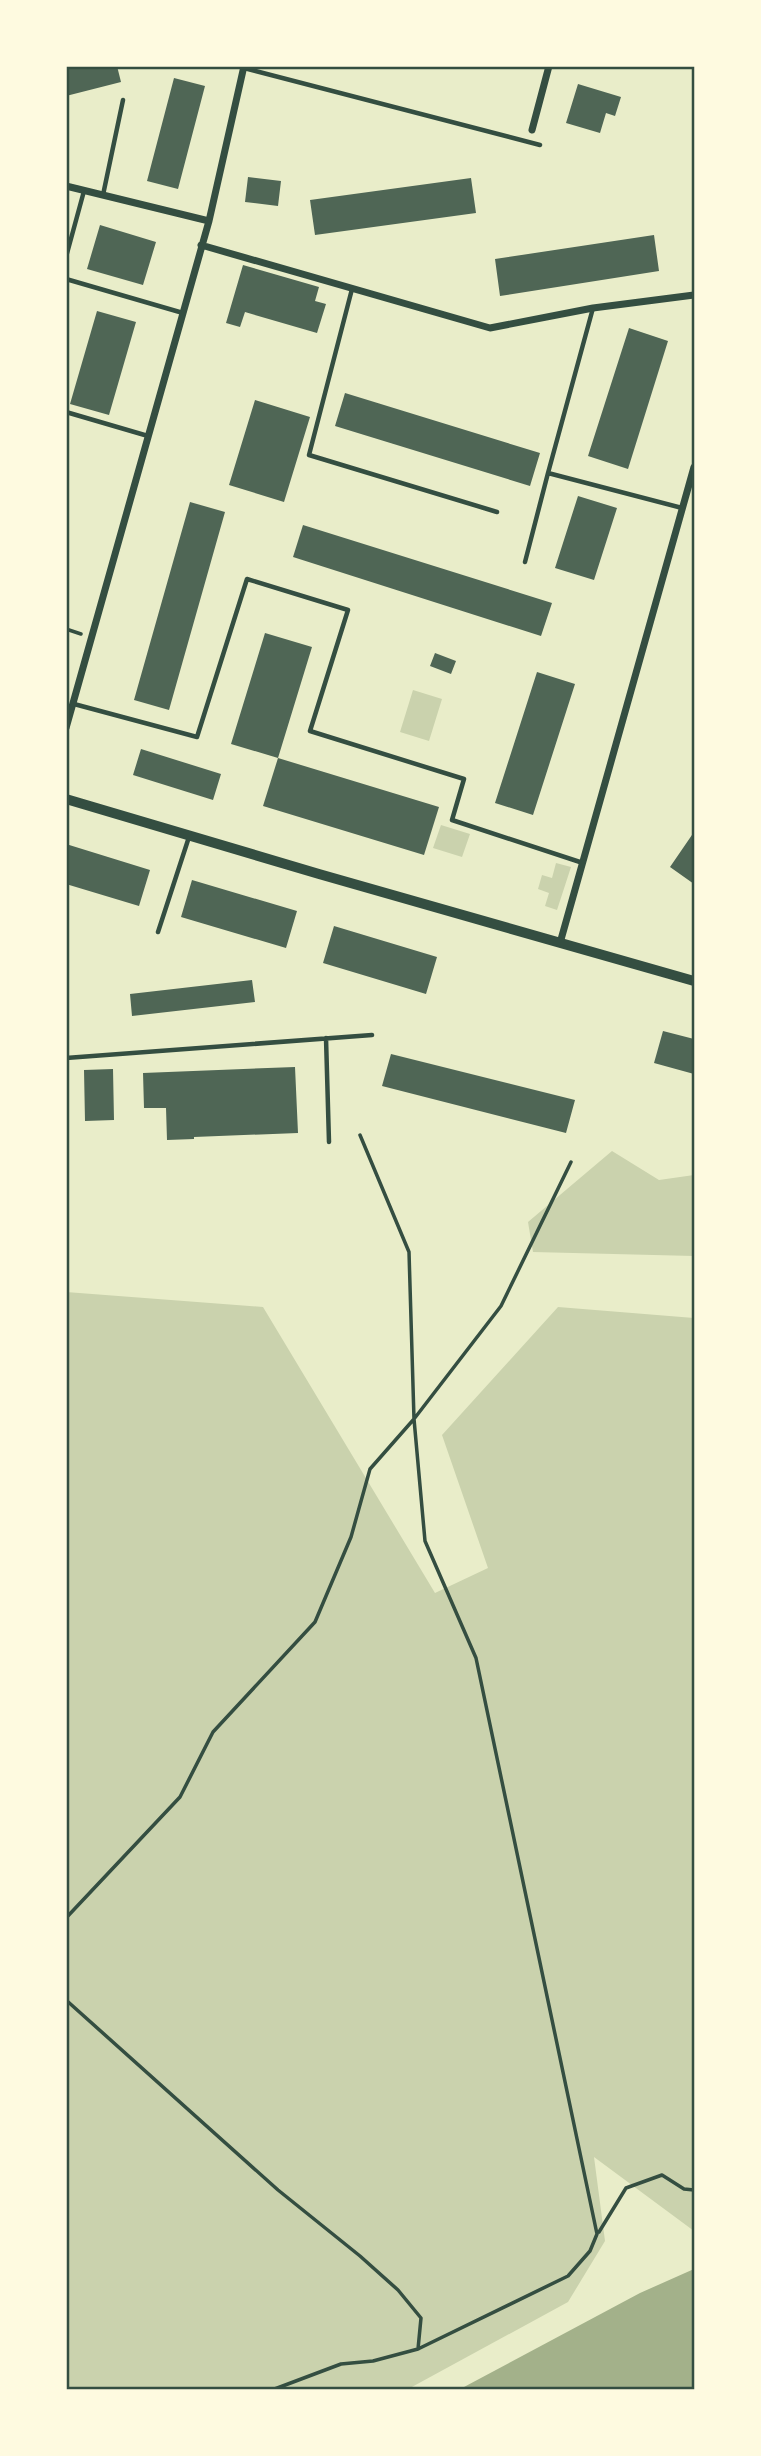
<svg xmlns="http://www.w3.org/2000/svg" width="761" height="2456" viewBox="0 0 761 2456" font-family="'Source Sans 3',sans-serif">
  <rect width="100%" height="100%" fill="#e9edc9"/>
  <path fill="#cad2ad" d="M413,690L442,699L429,741L400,732Z
    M441,825L470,834L462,857L433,848Z
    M556,863L571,867L557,910L545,906L549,893L538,889L542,875L552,878Z
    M612,1151L659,1180L694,1175V1256L533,1252L528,1222Z
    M66,1292L263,1307L435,1593L488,1568L442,1435L558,1307L694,1318V2231L594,2157L605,2241L568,2302L410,2388L67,2389Z"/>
  <path fill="#a3b18a" d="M694,2269V2389H447L464,2387L640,2293Z"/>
  <path fill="#4f6655" d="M66,66H117L121,82L66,96Z
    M174,78L205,86L178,189L147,181Z
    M578,84L621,97L615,116L606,113L600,133L566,123Z
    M248,177L281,181L278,206L245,202Z
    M471,178L476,213L315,235L310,200Z
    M100,225L156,242L143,285L87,269Z
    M654,235L659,271L500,296L495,259Z
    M243,265L319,287L315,301L326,304L317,333L245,312L240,327L226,323Z
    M97,311L136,322L109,415L70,404Z
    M629,328L668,341L628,469L588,456Z
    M345,393L540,453L530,486L335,426Z
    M255,400L310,417L284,502L229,485Z
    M578,496L617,508L594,580L555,568Z
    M190,502L225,512L169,710L134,700Z
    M303,525L552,603L541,636L293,557Z
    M265,633L312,647L278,758L231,744Z
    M435,653L456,661L451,674L430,666Z
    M537,672L575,684L533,815L495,803Z
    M141,749L221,774L213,800L133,775Z
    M278,758L439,807L424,855L263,806Z
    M694,832V884L670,867Z
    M66,844L150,870L139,906L66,884Z
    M192,880L297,911L286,948L181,917Z
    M334,926L437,957L426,994L323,963Z
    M252,980L255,1002L132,1016L130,994Z
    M663,1031L694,1039V1074L654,1063Z
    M391,1054L575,1100L566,1133L382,1086Z
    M295,1067L298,1133L194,1137V1139L167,1140L166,1108H144L143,1073Z
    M113,1069L114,1120L85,1121L84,1070Z"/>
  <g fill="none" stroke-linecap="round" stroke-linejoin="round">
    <path stroke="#344e41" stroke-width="3.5" d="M66,629L81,634
      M66,1918L180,1797L213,1732L315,1622L351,1537L370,1469L414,1419L409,1252L360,1135
      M66,2000L278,2190L360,2256L398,2290L421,2318L418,2349
      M599,2232L626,2188L662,2175L684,2189L694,2190
      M272,2390L341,2364L373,2361L418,2349L568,2276L590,2251L597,2234L476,1658L425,1541L414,1419L501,1306L571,1162"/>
    <path stroke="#344e41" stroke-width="4.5" d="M244,68L540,145
      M103,195L123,100
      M66,257L84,191
      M66,279L183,313
      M352,289L309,455L497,512
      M593,308L548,473L682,508
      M66,412L148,436
      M525,562L548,473
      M74,704L197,737L247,579L348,610L310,731L464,779L452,820L583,863
      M158,932L189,837
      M326,1038L329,1142
      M66,1058L372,1035"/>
    <path stroke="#344e41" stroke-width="7" d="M532,130L549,66
      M66,186L209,221
      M201,245L490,328L593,308L694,295
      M66,728L209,221L244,66
      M560,943L694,467"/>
    <path stroke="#344e41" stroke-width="10" d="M66,799L319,874L694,981"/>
  </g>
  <rect width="761" height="2456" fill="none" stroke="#fefae0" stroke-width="136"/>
  <rect x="68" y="68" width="625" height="2320" fill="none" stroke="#344e41" stroke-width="2.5"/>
</svg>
